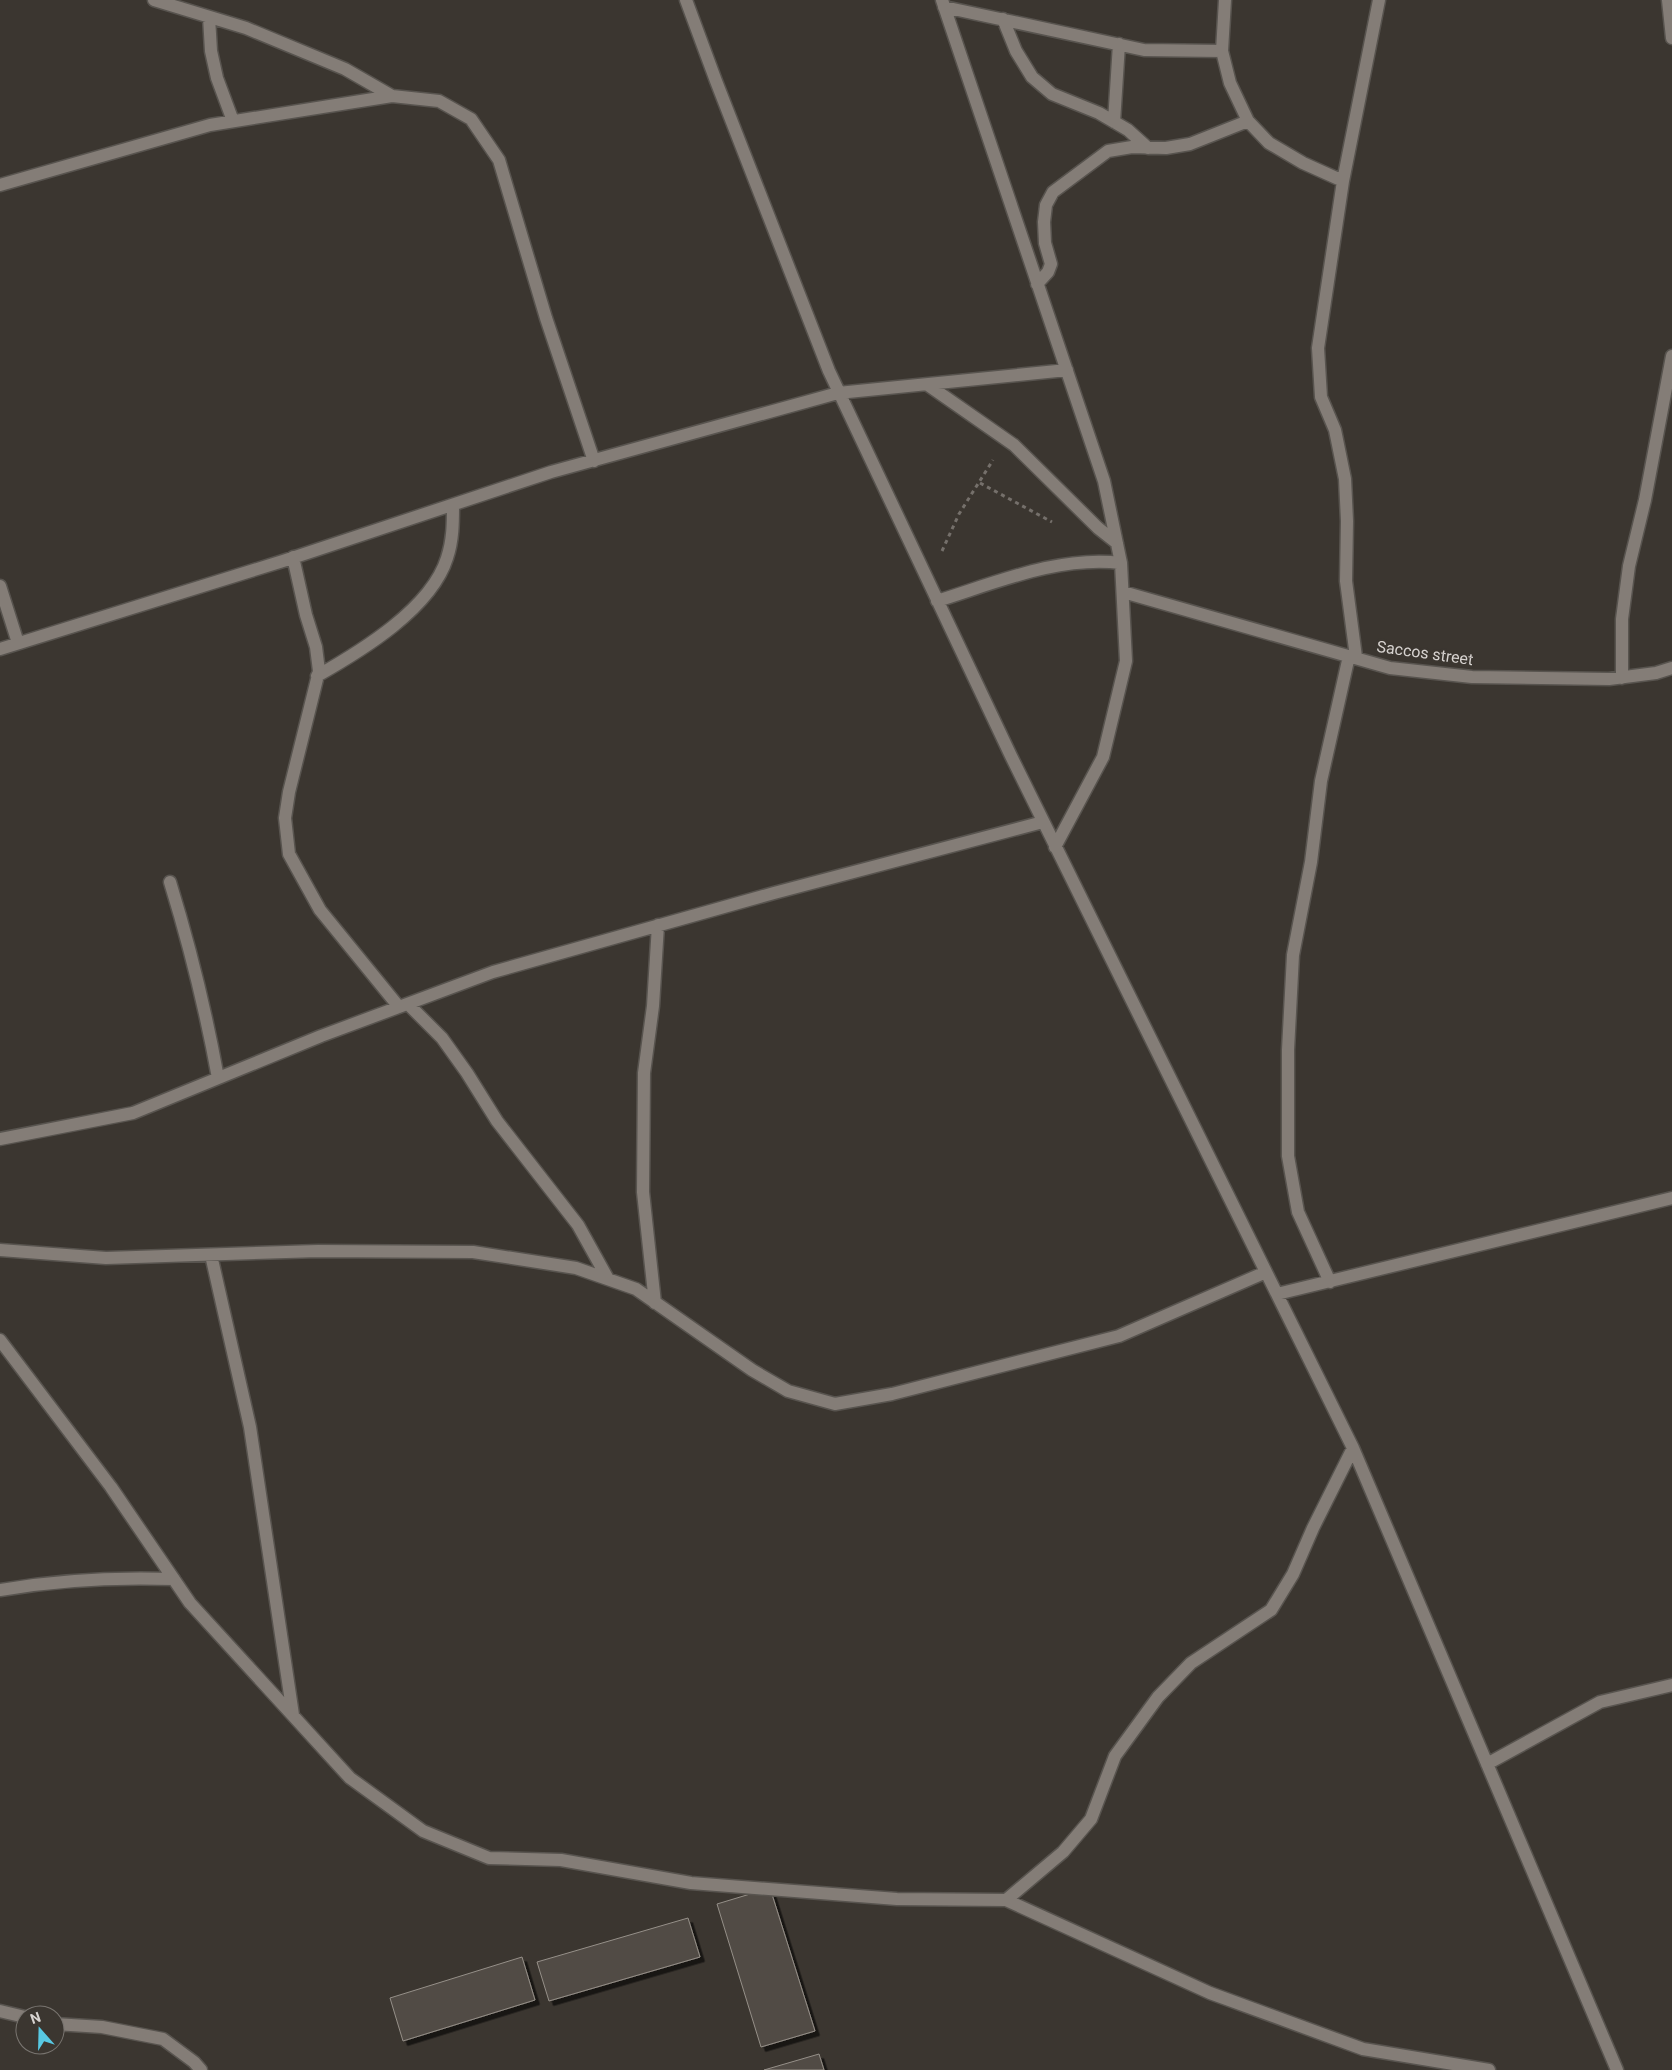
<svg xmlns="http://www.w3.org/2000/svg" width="1672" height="2070" viewBox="0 0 1672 2070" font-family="Roboto,sans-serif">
  <defs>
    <filter id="shadow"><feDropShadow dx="4.5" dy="4.5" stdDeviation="0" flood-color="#0009"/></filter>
  </defs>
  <rect width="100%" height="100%" fill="#3b3630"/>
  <path fill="#514b45" stroke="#969089" filter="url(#shadow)" d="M770,1888L815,2031L761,2047L717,1904Z
    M688,1918L700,1957L549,2001L537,1962Z
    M522,1957L535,2000L403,2041L390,1998Z
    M819,2054L824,2070H764Z"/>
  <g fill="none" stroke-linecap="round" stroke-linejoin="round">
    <defs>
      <path id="minor" d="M154,0L246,28L345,69L392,96
        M686,0L716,81L829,371L1011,756L1353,1448L1617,2070
        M942,0L1104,481L1121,563L1126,661L1103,757L1055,847
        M1225,0L1222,51L1230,83L1248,121L1269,143L1303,163L1343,181
        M1668,0L1672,38
        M944,7L1144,50L1222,51
        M209,17L211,51L217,78L233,121
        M1003,19L1016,51L1032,77L1052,94L1099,113L1128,130L1148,148
        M1114,122L1119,44
        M0,185L210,125L392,96L439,101L471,119L499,160L546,318L594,461
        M1037,284L1048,272L1051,264L1045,243L1044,222L1046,205L1053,192L1108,151L1132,147L1166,148L1190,144L1248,121
        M928,385L1014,445L1098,528L1117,543
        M293,557L306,615L316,647L319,671L289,792L285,818L289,854L320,910L399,1007
        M0,586L18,643
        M1123,592L1390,668L1472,677L1609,679L1656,673L1672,668
        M937,601C995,583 1060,555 1121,563
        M0,649L283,561L551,472L838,393L1067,370
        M1356,657L1346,581L1347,521L1345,479L1335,430L1321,397L1318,348L1343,181L1379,0
        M317,676C361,651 431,609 447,558C453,540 453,523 453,505
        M1622,678V619L1629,566L1645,500L1672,356
        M170,882C190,947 206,1012 218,1078
        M408,1004L442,1038L467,1073L497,1121L578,1225L608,1279
        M0,1139L133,1113L321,1036L493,972L774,893L1043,822
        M0,1250L106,1258L318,1251L473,1252L576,1268L636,1289L752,1370L788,1391L835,1404L892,1394L1119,1336L1266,1272
        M211,1255L250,1427L293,1715
        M1330,1282L1298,1212L1288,1156V1050L1293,955L1311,862L1321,781L1349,656
        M1277,1294L1672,1198
        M655,1303L643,1192L644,1073L653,1006L658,925
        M0,1340L111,1487L190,1603L350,1778L423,1831L489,1858L561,1860L691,1883L897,1899L1006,1900L1210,1993L1363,2049L1489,2070
        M0,1590C57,1580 115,1577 174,1579
        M1487,1764L1600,1702L1672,1685
        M1006,1900L1063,1852L1091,1819L1115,1756L1158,1697L1191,1663L1271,1610L1293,1574L1313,1528L1353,1448
        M0,2011L25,2017
        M55,2024L102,2027L163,2039L194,2062L201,2070"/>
    </defs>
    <use href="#minor" stroke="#58544f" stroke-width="15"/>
    <path stroke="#75706b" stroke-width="3" stroke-dasharray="4 4" stroke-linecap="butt" d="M980,483L1052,522
      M942,551L959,514L993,460"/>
    <use href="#minor" stroke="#847d77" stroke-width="12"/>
  </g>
  <g text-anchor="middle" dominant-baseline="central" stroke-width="5" stroke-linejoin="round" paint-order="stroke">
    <g font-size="16" fill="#d7d3d0" stroke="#3b3630">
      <text transform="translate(1425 653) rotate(8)">Saccos street</text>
    </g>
  </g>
  <g transform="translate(40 2030) rotate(340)"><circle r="24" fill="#3b3630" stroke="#797570"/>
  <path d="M0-4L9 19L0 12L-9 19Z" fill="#58c9e3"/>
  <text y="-8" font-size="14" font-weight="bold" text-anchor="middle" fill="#d7d3d0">N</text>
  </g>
</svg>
